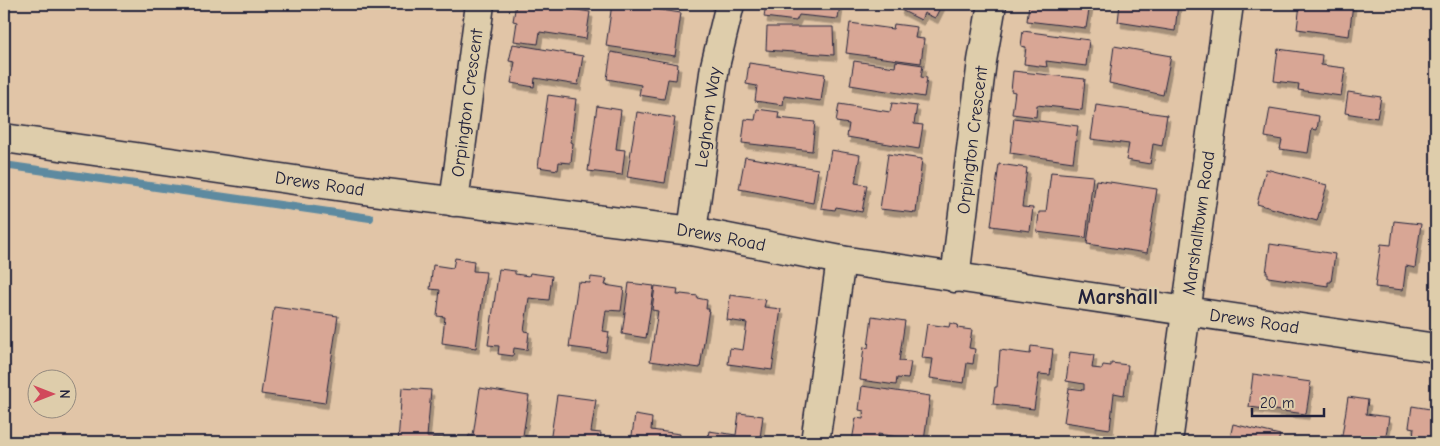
<svg xmlns="http://www.w3.org/2000/svg" width="1440" height="446" viewBox="0 0 1440 446" font-family="'Comic Neue',sans-serif">
  <defs>
    <filter id="shadow"><feDropShadow dx="3" dy="5.5" stdDeviation="0" flood-color="#0004"/></filter>
  </defs>
  <rect width="100%" height="100%" fill="#e1c5a7"/>
  <filter id="ink" filterUnits="userSpaceOnUse"><feTurbulence type="fractalNoise" baseFrequency=".02" numOctaves="2"/><feDisplacementMap in="SourceGraphic" scale="10" xChannelSelector="R" yChannelSelector="G"/><feConvolveMatrix kernelMatrix="1 2 1 2 8 2 1 2 1" color-interpolation-filters="sRGB"/></filter>
  <g filter="url(#ink)">
    <g fill="none" stroke-linecap="round" stroke-linejoin="round">
      <path stroke="#5d8aa0" stroke-width="8" d="M4,165L370,218"/>
    </g>
    <path fill="#d8a695" stroke="#22223b" filter="url(#shadow)" d="M516,4H538L590,12L586,39L540,32L538,44L514,41L517,22L513,21Z
      M612,4H621L681,13L675,56L606,46Z
      M766,4H840L838,19L799,15L796,21L764,17Z
      M901,4H942L935,18L924,13L921,20L899,9Z
      M1029,4H1090L1086,28L1027,21Z
      M1120,4H1178L1175,31L1118,22Z
      M1300,4L1335,8L1336,4H1353L1349,36L1297,29Z
      M850,23L893,29L894,24L917,27L915,38L924,39L921,63L846,53Z
      M767,27H833L834,55L766,50Z
      M1023,31L1089,40L1086,66L1046,61L1047,67L1024,64L1026,47L1021,46Z
      M513,44L583,56L578,85L535,78L534,87L511,83L515,62L509,61Z
      M1114,46L1171,56L1163,95L1109,83Z
      M1278,49L1322,55L1321,65L1345,68L1341,96L1298,90L1299,84L1274,81Z
      M611,52L678,64L676,80L668,79L664,99L639,95L641,85L607,79Z
      M854,61L895,67L896,61L923,65L921,77L927,78L924,97L850,85Z
      M749,63L825,74L821,101L784,96L783,105L755,101L757,86L746,84Z
      M1013,71L1085,79L1082,110L1037,105L1036,117L1012,114L1015,92L1011,91Z
      M1348,92L1381,97L1377,118L1345,113Z
      M548,95L576,99L571,142L573,143L571,163L559,162L558,170L538,167Z
      M892,103L917,106L914,124L923,125L919,149L847,137L849,124L836,122L839,104L890,112Z
      M1096,105L1167,115L1162,146L1153,144L1150,164L1126,160L1129,144L1091,139Z
      M597,106L621,110L616,149L625,150L622,175L588,171Z
      M1270,108L1319,116L1317,130L1312,129L1308,153L1280,149L1282,140L1265,137Z
      M757,109L779,112L778,118L815,122L812,151L742,143L745,119L755,120Z
      M637,112L675,118L665,183L627,177Z
      M1014,118L1078,126L1073,162L1010,153Z
      M831,150L860,155L855,183L867,185L862,212L836,207L835,210L821,208Z
      M888,154L922,159L916,213L880,209Z
      M745,157L818,169L813,203L739,189Z
      M999,164L1027,168L1022,207L1033,208L1030,231L991,226Z
      M1266,169L1327,185L1317,221L1257,204Z
      M1051,172L1093,176L1086,238L1037,232L1039,212H1046Z
      M1096,180L1157,189L1147,253L1087,244Z
      M1394,221L1421,224L1415,268L1406,266L1403,290L1375,287L1381,244L1391,245Z
      M1270,244L1335,254L1331,282H1328V286L1268,277V273H1266Z
      M455,258L474,261L473,271L486,272L476,348L442,343L445,317L437,316L440,290L430,289L433,265L453,268Z
      M499,269L515,271V274L529,276L530,273L552,276L549,300L529,298L524,331L529,332L527,350L514,348L513,356L498,354L499,346L488,345Z
      M591,277L607,279L605,285L624,288L621,311L606,310L603,331L609,332L606,352L569,347L578,282L590,283Z
      M629,283L654,286L646,338L622,334Z
      M655,286L678,289L677,295H680L681,294L698,296L697,298L707,300L706,309H709L700,368L650,361L658,311L652,310Z
      M730,295L766,300L764,307L781,309L772,370L728,364L730,348L743,350L747,323L727,320Z
      M274,307L338,316L325,403L261,394Z
      M872,316L905,321L899,361L911,362L908,379L897,378L896,385L860,380L864,347L868,348Z
      M950,323L958,325L957,328L972,330L969,348L975,349L973,364L967,363L964,383L930,378L933,359L922,358L927,324L949,327Z
      M1031,346L1053,349L1050,375L1039,374L1034,409L993,404L995,387H997L1000,350L1030,354Z
      M1070,352L1094,355L1092,368L1102,369L1103,365L1111,366V363L1128,365L1124,395L1114,393L1110,429L1064,422L1069,388L1084,390V384L1066,381Z
      M1253,374L1311,382L1306,414L1249,407Z
      M862,386L930,396L924,441L878,434L876,442L852,441L856,418L863,419L864,411L859,410Z
      M402,388L431,390L427,437L451,438V442H398Z
      M480,388L529,396L522,442H468L469,435L473,436Z
      M557,395L596,400L591,432L601,433L600,442H550Z
      M1348,397L1368,400L1366,414L1389,417L1385,442L1362,440V442H1341Z
      M1412,406L1436,410V442H1408V438H1413L1414,428L1409,427Z
      M739,413L763,416L760,438L765,439L764,442H707L709,431L736,435Z
      M635,415L652,418L651,430L680,434L679,442H631Z
      M1233,424L1280,435L1278,442H1229Z"/>
    <g fill="none" stroke-linecap="round" stroke-linejoin="round">
      <defs>
        <g id="minor">
          <path id="s1" d="M4,138L371,191L692,231L841,260L1436,348"/>
          <path id="s2" d="M454,202L480,4"/>
          <path id="s3" d="M692,231L715,66L730,4"/>
          <path id="s4" d="M955,278L982,61L992,4"/>
          <path d="M815,442L841,260"/>
        </g>
        <g id="tertiary">
          <path id="s5" d="M1168,442L1229,4"/>
        </g>
      </defs>
      <use href="#minor" stroke="#22223b" stroke-width="31"/>
      <use href="#tertiary" stroke="#22223b" stroke-width="31"/>
      <use href="#minor" stroke="#decdab" stroke-width="28"/>
      <use href="#tertiary" stroke="#decdab" stroke-width="28"/>
    </g>
  </g>
  <g text-anchor="middle" dominant-baseline="central" stroke-width="5" stroke-linejoin="round" paint-order="stroke">
    <g font-size="18" fill="#22223b" stroke="#decdab">
      <text stroke="none"><textPath href="#s2" startOffset="100">Orpington Crescent</textPath></text>
      <text stroke="none"><textPath href="#s3" startOffset="115">Leghorn Way</textPath></text>
      <text stroke="none"><textPath href="#s4" startOffset="139">Orpington Crescent</textPath></text>
      <text stroke="none"><textPath href="#s1" startOffset="319">Drews Road</textPath></text>
      <text stroke="none"><textPath href="#s5" startOffset="221">Marshalltown Road</textPath></text>
      <text stroke="none"><textPath href="#s1" startOffset="724">Drews Road</textPath></text>
      <text stroke="none"><textPath href="#s1" startOffset="1264">Drews Road</textPath></text>
    </g>
    <g font-size="22" font-weight="bold" fill="#22223b" stroke="#decdab">
      <text x="1118" y="297">Marshall</text>
    </g>
  </g>
  <rect width="1440" height="446" fill="none" stroke="#decdab" stroke-width="20"/>
  <rect x="10" y="10" width="1420" height="426" fill="none" stroke="#22223b" stroke-width="2" filter="url(#ink)"/>
  <g transform="translate(52 394) rotate(90)"><circle r="24" fill="#decdab" stroke="#93897e"/>
  <path d="M0-4L9 19L0 12L-9 19Z" fill="#d1495b"/>
  <text y="-8" font-size="14" font-weight="bold" text-anchor="middle" fill="#22223b">N</text>
  </g>
  <path d="M1252 408v8h72v-8" fill="none" stroke="#22223b" stroke-width="2.5"/>
  <text x="1260" y="408" font-size="15" fill="#22223b" stroke="#decdab" stroke-width="4" paint-order="stroke">20 m</text>
</svg>
